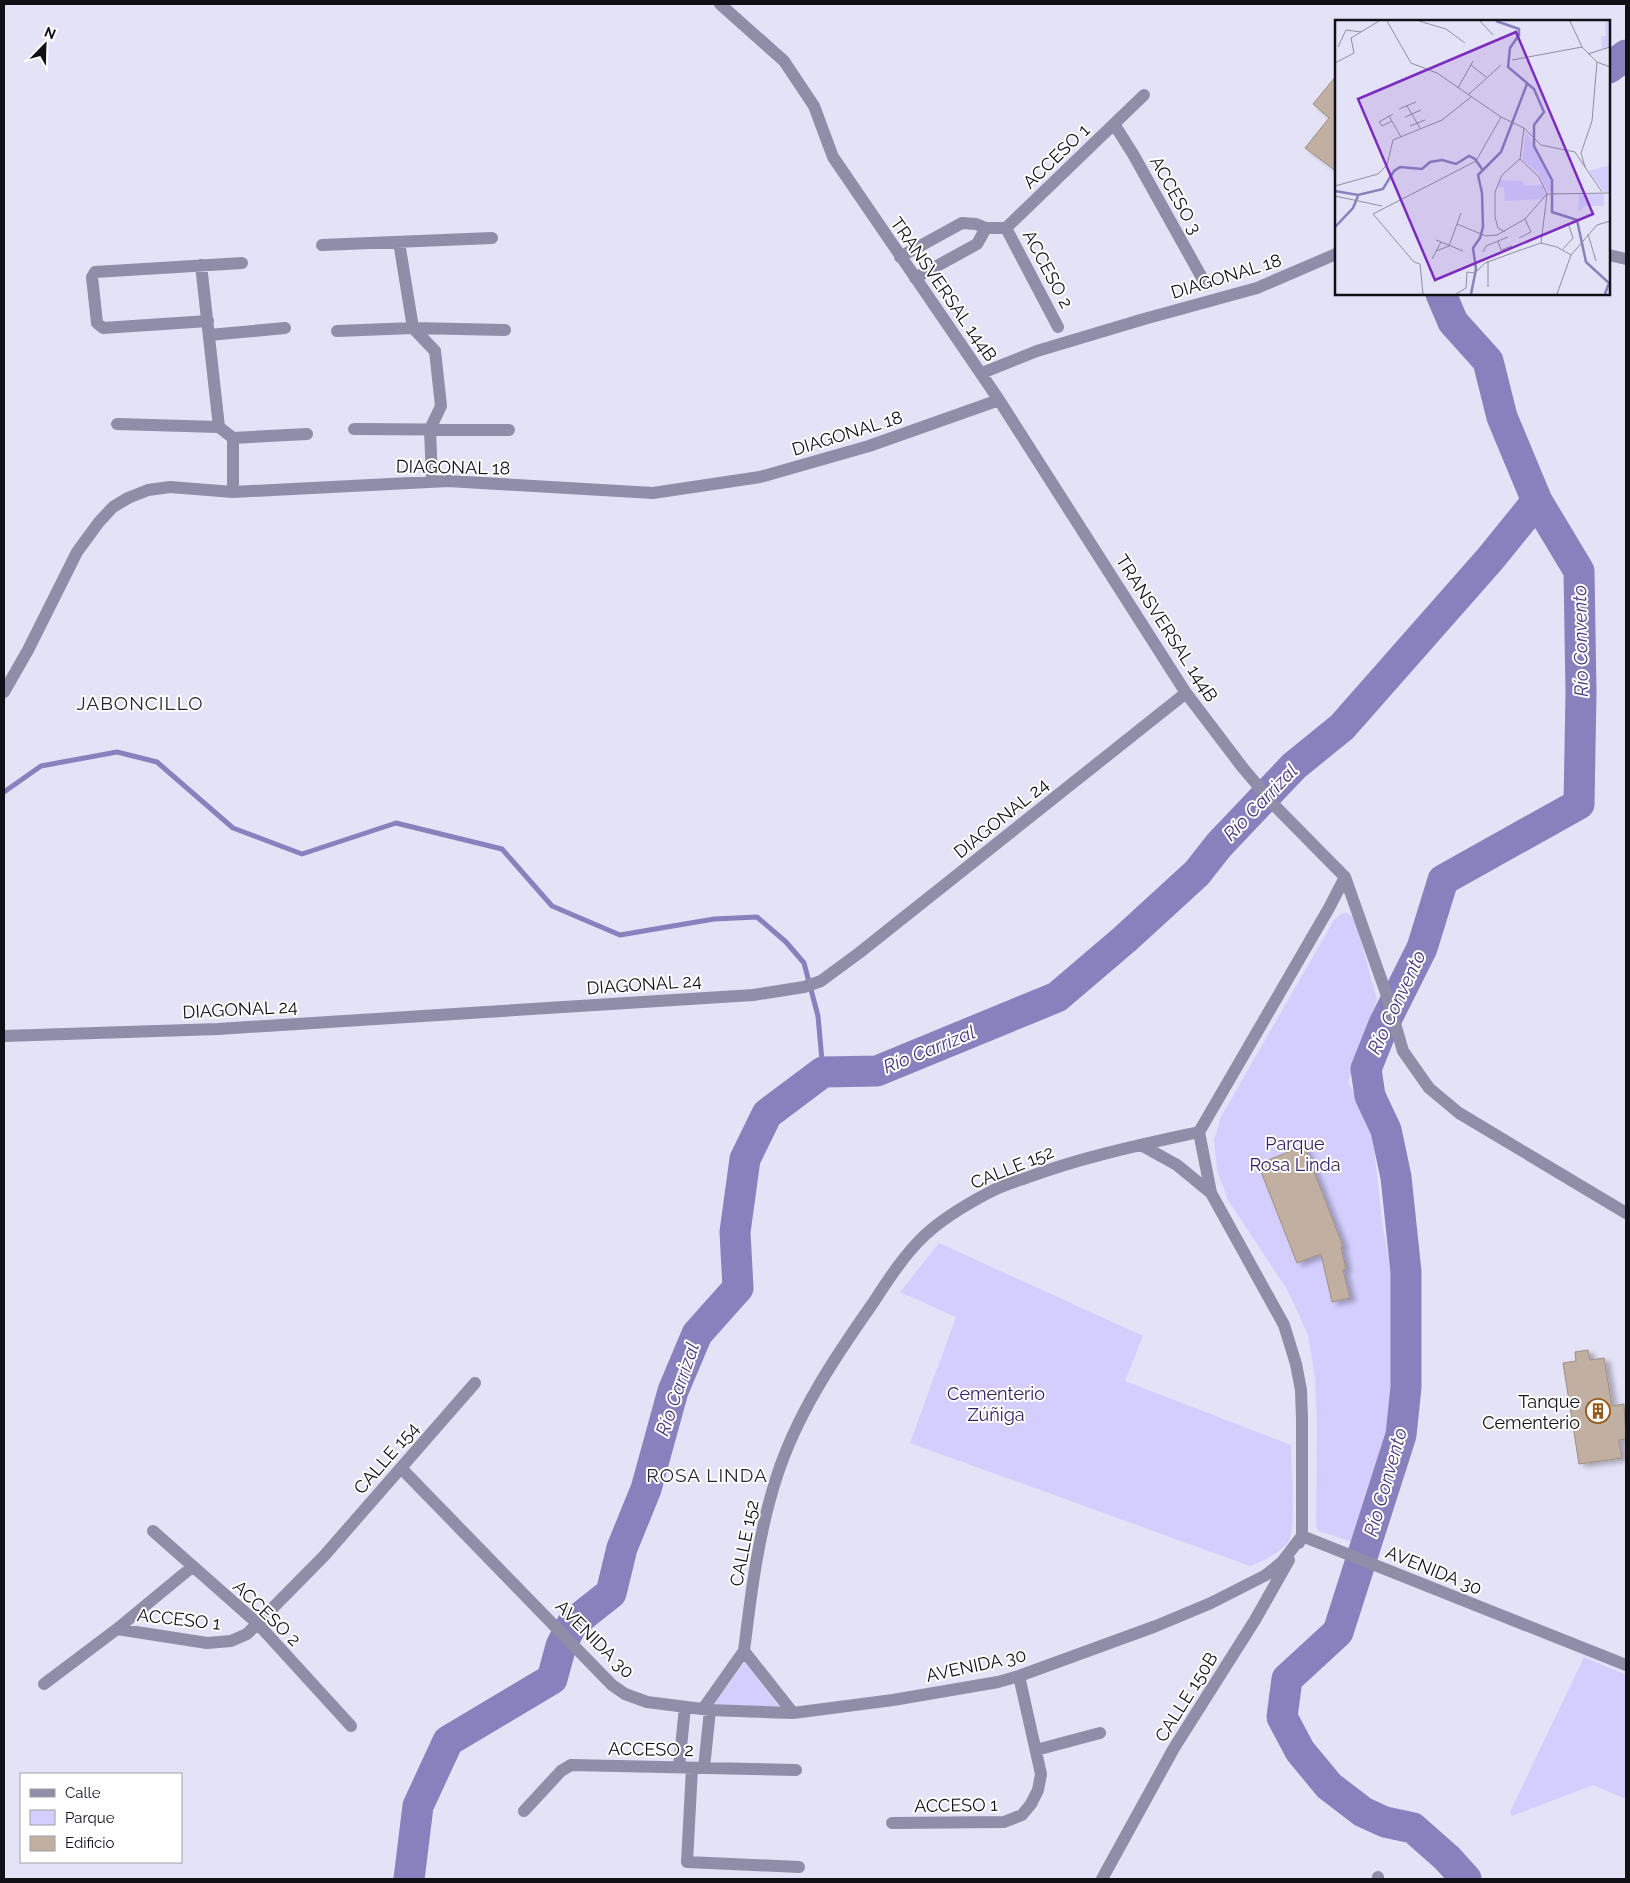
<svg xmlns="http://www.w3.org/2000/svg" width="1630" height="1883" viewBox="0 0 1630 1883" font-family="Raleway,sans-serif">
  <defs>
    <filter id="shadow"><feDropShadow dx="5.5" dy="3" stdDeviation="2.5" flood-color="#0004"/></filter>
  </defs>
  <rect width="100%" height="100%" fill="#e4e2f7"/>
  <path fill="#d3cefe" d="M1346,913L1351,915L1356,922L1377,1000L1348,1082L1372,1128L1382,1221L1397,1308L1396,1397L1358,1544L1319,1531L1316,1526L1317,1426L1315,1378L1308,1335L1288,1291L1228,1200L1217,1170L1214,1140L1221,1117L1334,920L1341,914Z
    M939,1243L1143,1336L1125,1381L1291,1445C1291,1464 1297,1526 1289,1540C1283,1551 1262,1562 1250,1566L910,1443L956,1317L900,1292Z
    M1584,1657L1626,1675V1799L1593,1785L1512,1816L1510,1812Z
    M745,1662L779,1707L714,1704Z"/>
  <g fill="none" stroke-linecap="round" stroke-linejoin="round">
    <path stroke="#8981bd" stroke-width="5" d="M4,792L41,766L117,752L157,762L233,828L302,854L396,823L502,849L552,906L620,935L714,919L757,917L786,942L804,963L818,1016L823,1072"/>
    <path stroke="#8981bd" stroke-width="31" d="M1609,68L1626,55
      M1441,294L1453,322L1488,361L1502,417L1537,501L1579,571L1581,693L1579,804L1443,880L1422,948L1384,1024L1366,1069L1370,1096L1386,1130L1396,1177L1406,1272V1387L1401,1435L1338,1632L1287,1679L1282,1717L1300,1751L1329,1786L1363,1812L1385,1822L1413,1828L1447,1858L1466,1879
      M409,1879L418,1806L448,1741L552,1679L561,1646L572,1624L611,1593L622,1548L646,1489L673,1391L697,1334L738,1288L735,1232L745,1159L767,1114L823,1072L877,1071L1057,997L1125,939L1197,873L1219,845L1294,766L1342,727L1490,559L1537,501"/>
  </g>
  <path fill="#c1b0a2" stroke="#9e8e80" filter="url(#shadow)" d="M1336,76V171L1305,148L1329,118L1313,104Z
    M1304,1146L1343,1246L1341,1247L1346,1269L1343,1270L1350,1298L1332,1302L1321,1254L1297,1263L1258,1164Z
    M1588,1350L1590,1360L1604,1358L1612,1406L1624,1404L1626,1439L1619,1440L1622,1458L1579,1464L1563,1363L1576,1361L1575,1352Z"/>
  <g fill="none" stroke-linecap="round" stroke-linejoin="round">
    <path stroke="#8f8da8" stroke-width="12" d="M720,4L784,61L814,106L833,157L999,400L1186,693L1243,768L1275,806L1345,877L1386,993L1403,1051L1429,1088L1459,1113L1626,1213
      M1114,124L1133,154L1206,285
      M1006,228L1058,327
      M399,242L413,328L435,351L441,406L430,429L432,481
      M322,245L492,238
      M1609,255L1626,259
      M900,257L962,223L976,224L986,228H1006L1144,95
      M201,265L219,427L233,438V492
      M915,278L977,244L986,228
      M208,321L103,328L97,323L92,277L95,272L242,263
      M337,331L413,328L505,330
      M209,335L285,328
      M982,373L1037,351L1144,319L1257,288L1336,254
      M117,424L219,427
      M354,429L509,430
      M233,438L307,434
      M4,692L28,650L77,552L99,522L113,507L128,498L148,490L170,487L233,492L448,481L653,493L760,477L869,446L999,400
      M4,1036L218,1029L753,995L804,987L821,981L859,953L1186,693
      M1199,1132L1211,1193L1284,1325L1296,1364L1301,1390L1302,1419V1536L1299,1543
      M1141,1145L1177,1165L1211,1193
      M401,1468L612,1685L625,1694L647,1702L710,1710L793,1713L893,1700L998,1682L1019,1676L1156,1626L1211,1603L1266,1575L1282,1562L1302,1536
      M153,1531L257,1623L351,1726
      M1302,1536L1626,1665
      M117,1629L207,1643L231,1641L247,1634L324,1556L475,1383
      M44,1684L117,1629L192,1567
      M703,1709L744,1651
      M793,1713L744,1651C751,1593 758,1535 776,1479C796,1415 835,1357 873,1303C888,1280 904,1255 924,1236C943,1218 967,1204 990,1192C1001,1186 1014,1182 1026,1178C1082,1157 1140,1145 1199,1132L1329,908L1345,877
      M1036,1750L1100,1733
      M679,1767L685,1707
      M692,1768L687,1862L799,1867
      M704,1768L710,1710
      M524,1811L561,1771L571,1765L796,1770
      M892,1823L1004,1822L1022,1815L1031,1804L1038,1790L1041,1774L1019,1676
      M1102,1879L1174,1748L1255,1620L1289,1560
      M1378,1879V1877"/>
  </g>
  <defs>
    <symbol id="building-ring" viewBox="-11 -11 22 22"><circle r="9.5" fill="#fff" stroke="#975b1c" stroke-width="1.5"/><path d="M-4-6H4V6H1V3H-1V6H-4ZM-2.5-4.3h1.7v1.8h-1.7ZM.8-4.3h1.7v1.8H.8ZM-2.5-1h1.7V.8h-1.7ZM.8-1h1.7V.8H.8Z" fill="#975b1c"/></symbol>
  </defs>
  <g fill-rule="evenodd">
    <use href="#building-ring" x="1584" y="1397" width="28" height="28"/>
  </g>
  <g text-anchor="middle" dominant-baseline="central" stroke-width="4" stroke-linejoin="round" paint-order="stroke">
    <g font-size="18" fill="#111017" stroke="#fff">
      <text transform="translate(1056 156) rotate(-44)">ACCESO 1</text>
      <text transform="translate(1176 195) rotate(61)">ACCESO 3</text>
      <text transform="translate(1048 269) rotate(62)">ACCESO 2</text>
      <text transform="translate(1226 276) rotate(-17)">DIAGONAL 18</text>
      <text transform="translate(944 289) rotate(55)">TRANSVERSAL 144B</text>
      <text transform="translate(847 433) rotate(-17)">DIAGONAL 18</text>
      <text transform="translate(453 467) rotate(1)">DIAGONAL 18</text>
      <text transform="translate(1167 628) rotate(57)">TRANSVERSAL 144B</text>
      <text transform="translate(1001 818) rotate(-39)">DIAGONAL 24</text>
      <text transform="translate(644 984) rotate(-4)">DIAGONAL 24</text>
      <text transform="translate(240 1009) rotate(-3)">DIAGONAL 24</text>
      <text transform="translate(1012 1167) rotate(-22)">CALLE 152</text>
      <text transform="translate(386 1458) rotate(-49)">CALLE 154</text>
      <text transform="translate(744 1543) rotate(-79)">CALLE 152</text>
      <text transform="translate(1434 1570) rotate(22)">AVENIDA 30</text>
      <text transform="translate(267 1613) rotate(44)">ACCESO 2</text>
      <text transform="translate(179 1619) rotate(6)">ACCESO 1</text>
      <text transform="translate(595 1639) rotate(45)">AVENIDA 30</text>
      <text transform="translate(976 1665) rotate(-12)">AVENIDA 30</text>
      <text transform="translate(1186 1697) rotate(-58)">CALLE 150B</text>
      <text transform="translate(651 1749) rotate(1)">ACCESO 2</text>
      <text transform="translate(956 1805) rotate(-1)">ACCESO 1</text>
    </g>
    <g font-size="18" fill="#332168" stroke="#fff">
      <text x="1295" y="1143">Parque<tspan x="1295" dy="21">Rosa Linda</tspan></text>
      <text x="996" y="1393">Cementerio<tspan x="996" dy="21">Zúñiga</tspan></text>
    </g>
    <g font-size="18" fill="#111017" stroke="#fff" text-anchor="end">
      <text x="1580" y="1401">Tanque<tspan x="1580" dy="21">Cementerio</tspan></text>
    </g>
    <g font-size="19" font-style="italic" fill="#473780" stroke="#fff">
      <text transform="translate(1580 641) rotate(-91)">Río Convento</text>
      <text transform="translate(1260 802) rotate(-46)">Río Carrizal</text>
      <text transform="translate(1396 1002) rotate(-65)">Río Convento</text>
      <text transform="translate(929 1049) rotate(-22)">Río Carrizal</text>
      <text transform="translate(677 1389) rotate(-71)">Río Carrizal</text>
      <text transform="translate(1385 1482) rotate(-74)">Río Convento</text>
    </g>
    <g font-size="19" letter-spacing="1" fill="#292737" stroke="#fff">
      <text x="140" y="703">JABONCILLO</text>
      <text x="707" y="1475">ROSA LINDA</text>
    </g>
  </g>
  <g transform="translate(1335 20)">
    <rect width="275" height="275" fill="#e4e2f7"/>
    <path d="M270,1H275V27L267,29L266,16H271ZM191,112L212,148L217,172H213L204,154L187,139ZM275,145V172H269L254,151ZM165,160L188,161L189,166L207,165L211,175L208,179L170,181L169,167H163ZM244,174H269V186H250L243,192Z" fill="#d3cefe"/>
    <path fill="none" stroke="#8981bd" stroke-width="2.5" d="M161,1L184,9V15L175,28L173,47L199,69L209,92L199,105V126L217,160V192L242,200L251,242L274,263L270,274M0,171L23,175L48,169L59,151L65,147L87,149L95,142L107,140L121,144L134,136L140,139L147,149M0,207L18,188L23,176M136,274L141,249L138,228L145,218L148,207L147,173L143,155L166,132L192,64"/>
    <path fill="none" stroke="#908e9d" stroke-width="1" d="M52,1L76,43L102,53L166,97L189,108L206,125L240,132L250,147M84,1L111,9L130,23M145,1L158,15M235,1L247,27L262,42L275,47M3,27L11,10L26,12M253,34L275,27M177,40L247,27M262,42L257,101L246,133L250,147L267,172M0,43L19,33L16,18L44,1M136,45L151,57M123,68L138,41M133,75L166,45M72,86L85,108M64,89L81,82M54,96L66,117M70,97L86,90M57,101L47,106L44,102L58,94M75,106L90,100M185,139L204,157L212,174L206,223M0,166L43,154L52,145L58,120L107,100L136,77M212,174L275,173M0,176L47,186M122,204L151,216L162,215L190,199L212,174M170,212L163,208L160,197V172L167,155L185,139L189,108M253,214L261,241M184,218L196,212L190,199M101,220L128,231M163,221L166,230L177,226M228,229L238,218L233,203M101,231L114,226L126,193M148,232L151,226L173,217M97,239L106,222M153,267V241M88,274L85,244L79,242L38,194L141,141L166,97M121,274L131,268L132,252L140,253L150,243L180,232L206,223L222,227L236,235M222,274L236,235L262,205L275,201"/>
    <path fill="#7b2cbf" fill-opacity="0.15" stroke="#7b2cbf" stroke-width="2.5" d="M181,12L258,194L100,260L23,79Z"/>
    <rect width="275" height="275" fill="none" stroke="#111017" stroke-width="2.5"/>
  </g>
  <rect width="1630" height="1883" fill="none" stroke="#111017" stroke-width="10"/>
  <rect x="20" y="1773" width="162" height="90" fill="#ffffff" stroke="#a09fa2"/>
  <rect x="30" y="1789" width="25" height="8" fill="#8f8da8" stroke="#a09fa2"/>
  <text x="65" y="1798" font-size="15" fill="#111017">Calle</text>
  <rect x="30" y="1810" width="25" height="15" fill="#d3cefe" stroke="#a09fa2"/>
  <text x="65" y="1823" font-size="15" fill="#111017">Parque</text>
  <rect x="30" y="1836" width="25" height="15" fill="#c1b0a2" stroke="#a09fa2"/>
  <text x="65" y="1848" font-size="15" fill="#111017">Edificio</text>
  <g transform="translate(45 45) rotate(23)" stroke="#ffffff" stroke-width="4" paint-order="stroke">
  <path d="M0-4L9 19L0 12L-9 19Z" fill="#111017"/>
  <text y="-8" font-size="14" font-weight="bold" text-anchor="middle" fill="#111017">N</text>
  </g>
</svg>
